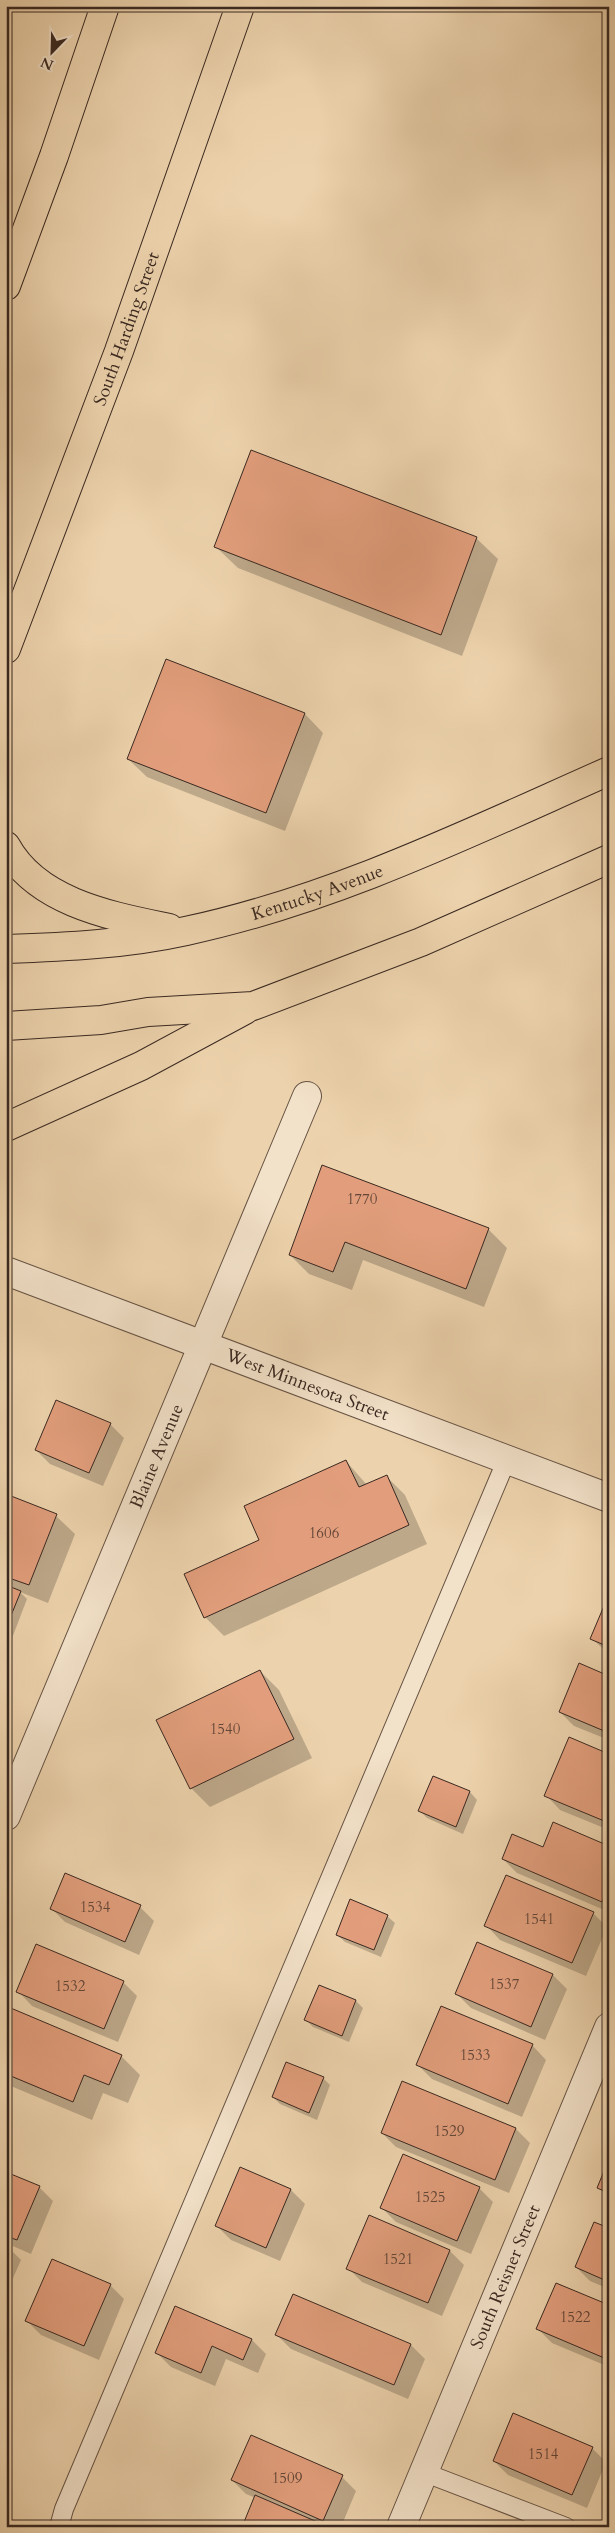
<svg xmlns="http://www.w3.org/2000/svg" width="615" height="2533" viewBox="0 0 615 2533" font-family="Cardo,serif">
  <rect width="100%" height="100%" fill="#edd3ad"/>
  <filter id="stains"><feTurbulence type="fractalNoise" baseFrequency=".004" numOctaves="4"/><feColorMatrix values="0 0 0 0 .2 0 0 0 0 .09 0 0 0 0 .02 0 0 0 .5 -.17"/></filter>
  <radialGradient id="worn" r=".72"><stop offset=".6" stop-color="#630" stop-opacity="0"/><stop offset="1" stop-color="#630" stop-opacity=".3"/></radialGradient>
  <path fill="#0003" d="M476,538L498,559L462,656L238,568L216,547Z
    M305,714L323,733L285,831L147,777L128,759Z
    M323,1167L488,1229L507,1248L484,1307L363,1260L352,1290L309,1274L290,1255Z
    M110,1424L124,1438L103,1486L50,1464L36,1450Z
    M346,1461L367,1485L386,1476L405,1495L427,1544L224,1636L205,1617L261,1541Z
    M6,1495L56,1516L75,1534L48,1603L20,1592L27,1599L6,1654Z
    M609,1597V1654L591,1638Z
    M260,1671L279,1690L312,1758L210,1807L191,1788Z
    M609,1677V1740L574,1726L560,1712Z
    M609,1755V1830L560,1810L546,1795Z
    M433,1778L470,1792L477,1800L463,1834L427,1818L420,1811Z
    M609,1847V1912L517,1873L503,1859L543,1849Z
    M140,1907L154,1921L139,1955L65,1922L51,1908Z
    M593,1913L607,1927L586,1976L500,1940L486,1925Z
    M387,1916L395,1923L381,1957L345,1942L337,1935Z
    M478,1944L553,1975L567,1989L545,2040L471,2008L457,1994Z
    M123,1982L137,1996L118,2042L32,2006L18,1991Z
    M319,1986L356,2001L363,2008L349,2042L313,2027L306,2020Z
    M6,2007L121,2056L140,2075L128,2103L103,2093L92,2120L6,2084Z
    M532,2045L546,2060L522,2117L432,2079L418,2065Z
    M323,2078L330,2085L317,2120L280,2104L273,2097Z
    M516,2129L530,2143L509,2193L396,2147L382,2133Z
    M609,2162V2198L598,2187Z
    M6,2173L39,2187L53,2201L31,2254L6,2243Z
    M479,2188L493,2202L471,2254L396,2222L382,2208Z
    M291,2190L305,2204L280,2261L231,2240L217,2226Z
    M609,2230V2289L590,2281L576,2267Z
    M6,2245L21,2260L6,2294Z
    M450,2251L464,2265L442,2316L362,2282L348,2268Z
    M110,2285L124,2299L99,2360L41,2335L27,2321Z
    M293,2295L411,2345L425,2359L408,2399L291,2349L277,2335Z
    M609,2306V2367L552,2343L538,2329Z
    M252,2340L266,2354L258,2373L226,2359L215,2386L171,2367L157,2353Z
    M592,2448L606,2462L587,2508L508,2475L494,2461Z
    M342,2477L356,2491L341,2527H243L256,2498L246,2494L232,2480Z"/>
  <path fill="#e29e7c" stroke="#392821" d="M251,450L477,537L441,635L214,547Z
    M166,659L305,713L266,813L127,759Z
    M322,1165L489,1228L466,1289L345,1242L333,1272L289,1255Z
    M56,1400L111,1423L89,1473L35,1450Z
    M346,1460L359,1487L387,1475L409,1525L204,1618L184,1574L259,1540L244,1506Z
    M6,1494L57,1514L29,1585L6,1577Z
    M6,1585L21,1591L6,1628Z
    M609,1594V1647L590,1639Z
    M579,1663L609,1676V1733L559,1712Z
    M260,1670L294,1739L190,1789L156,1720Z
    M569,1737L609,1754V1823L544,1796Z
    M433,1776L470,1791L456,1827L418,1811Z
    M553,1822L609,1846V1887L602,1902L502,1859L512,1834L543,1847Z
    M65,1873L141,1905L125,1942L50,1909Z
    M506,1875L594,1912L572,1963L484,1926Z
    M350,1899L388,1915L374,1950L336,1935Z
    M477,1942L553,1974L531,2027L455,1994Z
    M36,1944L124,1981L104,2029L16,1992Z
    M319,1985L356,2000L342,2036L304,2020Z
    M6,2006L122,2055L109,2085L84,2075L73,2102L6,2074Z
    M441,2006L533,2044L508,2104L416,2065Z
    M286,2062L324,2077L309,2113L272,2097Z
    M402,2081L516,2128L495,2180L381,2133Z
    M403,2154L480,2187L457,2241L380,2208Z
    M609,2159V2193L597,2188Z
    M240,2167L291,2189L266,2248L215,2226Z
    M6,2172L40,2186L17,2240L6,2236Z
    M369,2215L450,2250L428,2303L346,2269Z
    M594,2222L609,2228V2282L575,2267Z
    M52,2259L111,2284L84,2346L25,2321Z
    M556,2283L609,2305V2360L536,2329Z
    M293,2294L411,2344L394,2385L275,2335Z
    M175,2306L252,2339L243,2360L212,2346L201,2373L155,2353Z
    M513,2413L593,2447L572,2495L493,2461Z
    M251,2435L343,2475L323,2521L231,2480Z
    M255,2495L329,2527H242Z"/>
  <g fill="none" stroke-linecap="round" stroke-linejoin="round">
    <defs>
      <path id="lane" d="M423,2472L566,2527
        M59,2527L64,2509L507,1459"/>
      <g id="street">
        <path id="s1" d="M6,1271L609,1498"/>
        <path id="s2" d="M6,1816L307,1096"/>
        <path id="s3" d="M401,2527L609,2027"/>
      </g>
      <g id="primary">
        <path d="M6,286L54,156L105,6"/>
        <path id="s4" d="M6,649L119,351L240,6"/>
        <path d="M6,846C37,903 112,916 169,928"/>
        <path id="s5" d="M6,949C66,947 127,944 186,931C335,899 471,832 609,771"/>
        <path d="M6,1026L101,1020L148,1012L253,1006L421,942L609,859"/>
        <path d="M6,1127L141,1066L245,1010"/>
      </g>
    </defs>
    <use href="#lane" stroke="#665344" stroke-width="20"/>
    <use href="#street" stroke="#665344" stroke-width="30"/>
    <use href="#primary" stroke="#392821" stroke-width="30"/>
    <use href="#lane" stroke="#f3e2ca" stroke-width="18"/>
    <use href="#street" stroke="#f3e2ca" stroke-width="28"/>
    <use href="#primary" stroke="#edd3ad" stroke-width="28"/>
  </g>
  <g text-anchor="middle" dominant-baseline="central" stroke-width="4" stroke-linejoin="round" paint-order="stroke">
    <g font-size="15" fill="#634638">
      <text x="362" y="1199">1770</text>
      <text x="324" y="1533">1606</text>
      <text x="225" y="1729">1540</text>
      <text x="95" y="1907">1534</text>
      <text x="539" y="1919">1541</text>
      <text x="504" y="1984">1537</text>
      <text x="70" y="1986">1532</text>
      <text x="475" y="2055">1533</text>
      <text x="449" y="2131">1529</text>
      <text x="430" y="2197">1525</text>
      <text x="398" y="2259">1521</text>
      <text x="575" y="2317">1522</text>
      <text x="543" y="2454">1514</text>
      <text x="287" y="2478">1509</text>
    </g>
    <g font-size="18" fill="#392821" stroke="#f3e2ca">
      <text stroke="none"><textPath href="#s4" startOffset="342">South Harding Street</textPath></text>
      <text stroke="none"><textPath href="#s5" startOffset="318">Kentucky Avenue</textPath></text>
      <text stroke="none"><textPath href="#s1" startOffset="322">West Minnesota Street</textPath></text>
      <text stroke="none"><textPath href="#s2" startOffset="390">Blaine Avenue</textPath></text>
      <text stroke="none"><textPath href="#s3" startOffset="271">South Reisner Street</textPath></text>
    </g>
  </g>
  <rect width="615" height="2533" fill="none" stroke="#edd3ad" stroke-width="25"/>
  <rect x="8" y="8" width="600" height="2518" fill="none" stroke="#392821" stroke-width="2.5"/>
  <rect x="12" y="12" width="590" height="2508" fill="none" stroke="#392821"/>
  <g transform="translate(52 52) rotate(203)" stroke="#f3e2ca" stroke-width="4" paint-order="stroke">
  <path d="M0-4L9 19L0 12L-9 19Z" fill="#392821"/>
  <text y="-8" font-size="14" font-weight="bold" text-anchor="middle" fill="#392821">N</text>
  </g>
  <rect width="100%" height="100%" filter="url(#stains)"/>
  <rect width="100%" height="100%" fill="url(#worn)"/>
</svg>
